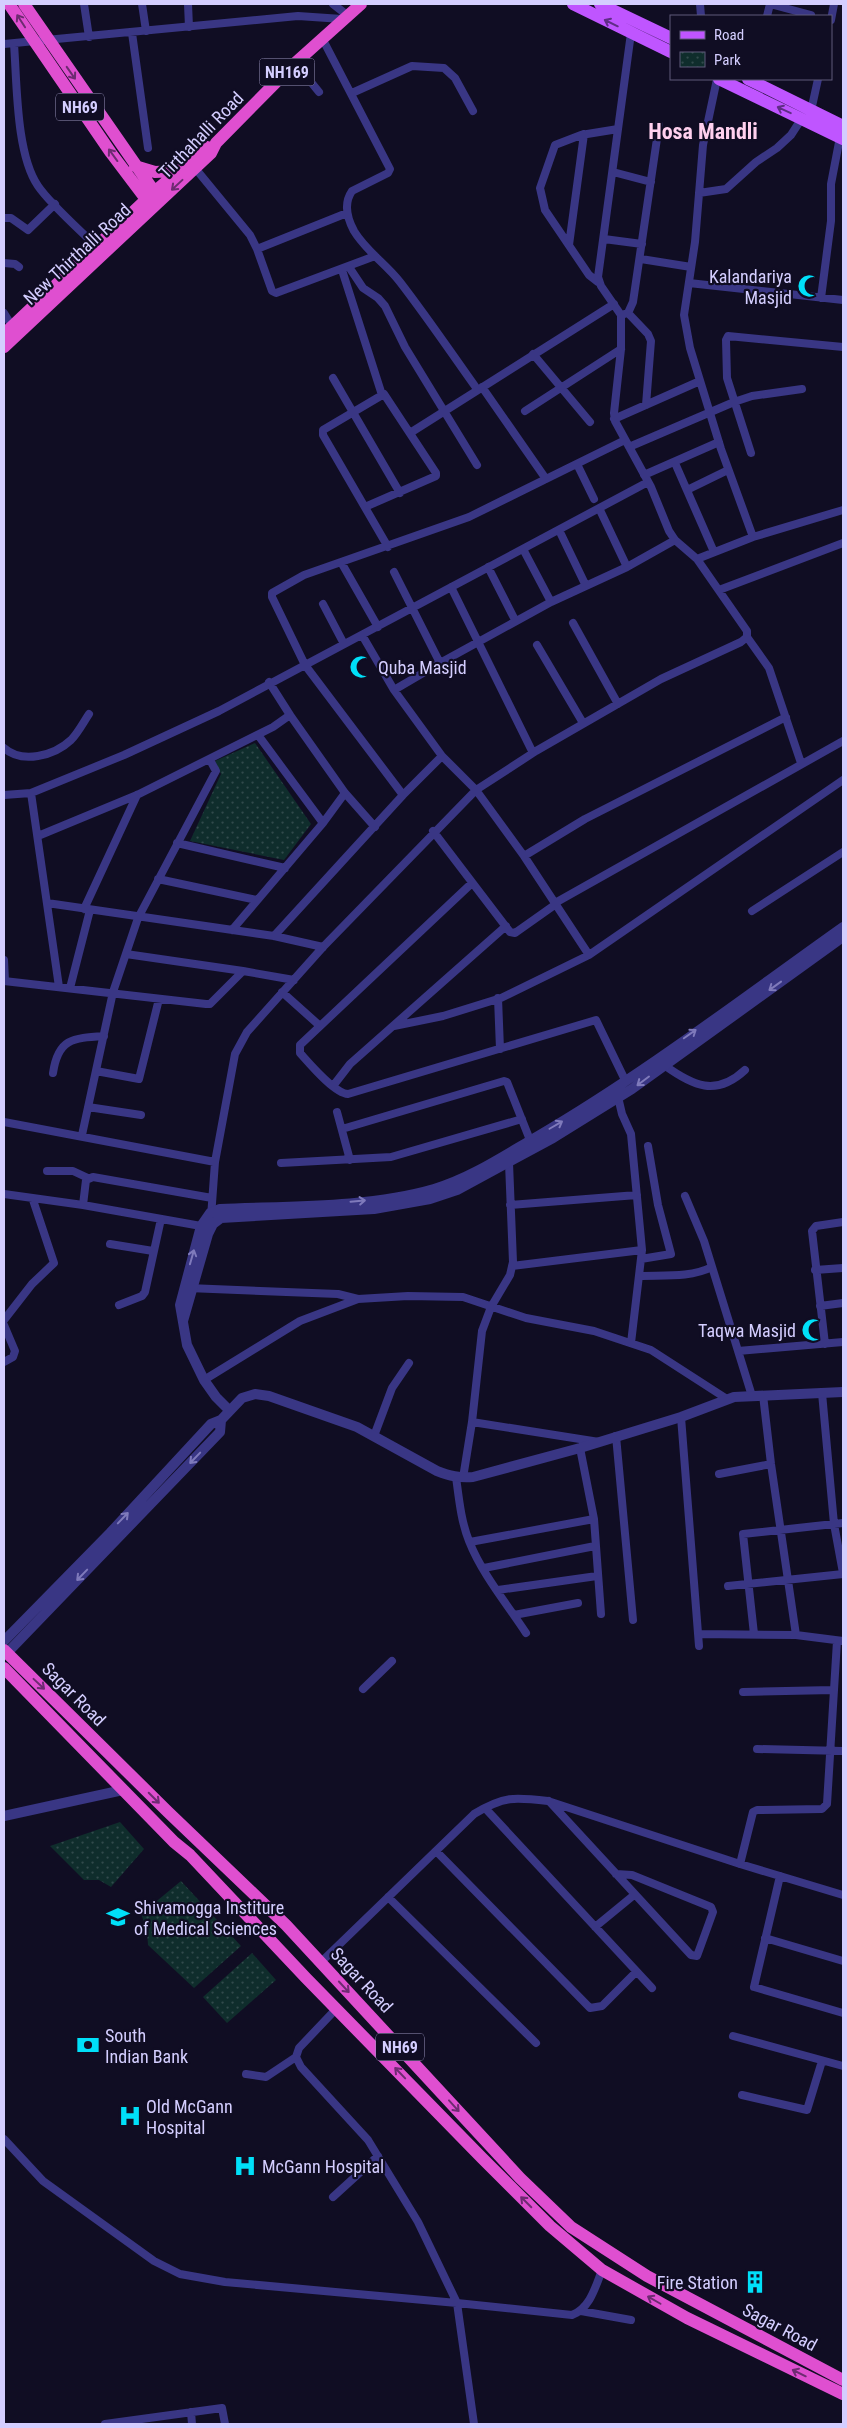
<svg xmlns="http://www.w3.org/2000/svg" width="847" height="2428" viewBox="0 0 847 2428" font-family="'Roboto Condensed',sans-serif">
  <defs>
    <pattern id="park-dots" width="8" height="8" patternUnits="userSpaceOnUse" patternTransform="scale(1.25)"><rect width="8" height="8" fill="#0f2d2c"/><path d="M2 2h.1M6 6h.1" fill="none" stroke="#314a4c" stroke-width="1.8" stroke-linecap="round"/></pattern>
  </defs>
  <rect width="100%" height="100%" fill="#100d23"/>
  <path fill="url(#park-dots)" d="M255,743L311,824L284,860L190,841L221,774L215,761Z
    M120,1822L144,1849L111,1887L99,1880H84L50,1846Z
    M181,1881L241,1946L194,1988L148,1945L147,1930L141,1914Z
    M252,1953L276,1980L227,2023L203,1997Z"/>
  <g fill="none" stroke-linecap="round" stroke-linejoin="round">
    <path stroke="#393684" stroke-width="8" d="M84,4L89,37
      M142,4L146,31
      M188,4L189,27
      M333,4L347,15
      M700,4L701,16
      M770,4L811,15
      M767,16L770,4
      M831,20L834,4
      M132,33L148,148
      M631,33L598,277L601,286L621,315V349L614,413L615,421L651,487L669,531L675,540L697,559L747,631V637L769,668L801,763
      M322,38L390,169L388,173L352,191C343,204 347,218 354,231C366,251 386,264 400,282C427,317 452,354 477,389
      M4,44L298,16L342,19
      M14,44C17,83 16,154 38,186C51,205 80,230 97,247
      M293,65L302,71L319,92
      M717,79L703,145L695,242L684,315L690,348L721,449L753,537
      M352,93L412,66L444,68L455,78L473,111
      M811,111L818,79
      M195,168L250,235L257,249L272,291L276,293L375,256
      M613,172L651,182
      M699,193L726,189L756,162L777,148L791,135L802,118
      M4,218H11L28,230L55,204
      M604,239L642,244
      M569,245L584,134
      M257,249L347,213
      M641,259L691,267
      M4,263L15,264L19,267
      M349,267L363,288L378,298L385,306L405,347L477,465
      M342,270L382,395
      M598,282L589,275L545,210L540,188L555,145L581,135L618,129
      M689,283L843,300
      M821,298L831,221V184L840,137
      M4,313L12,326
      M628,313L648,334L651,341L646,405
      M621,315L628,313L633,302L659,125
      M533,354L590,422
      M333,378L400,493
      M482,387L546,479
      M525,411L621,349
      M614,419L700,381
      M410,433L614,304
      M629,447L734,402L752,396L802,389
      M751,453L727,378L726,340L728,336L843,347
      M675,463L714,552
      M577,464L594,499
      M644,475L719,442
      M687,490L728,470
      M365,507L436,476V473L384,394L323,430V435L388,547
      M599,508L627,567
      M559,530L586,586
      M523,549L551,602
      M697,559L753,537L843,510
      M341,562L378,627
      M488,567L515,620
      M394,572L440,663L551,602L627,567L675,540
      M451,587L533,753
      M719,590L843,543
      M323,604L344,644
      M573,623L618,704
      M362,635L394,690L442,756L476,790L524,856L589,955
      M537,645L583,723
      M394,690L440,663
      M290,715L345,793L375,827
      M258,735L323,823
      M4,748C22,764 54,756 71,740C78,733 83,723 89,714
      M31,793L59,987
      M4,795L31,793L124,755L219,711L648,482
      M403,795L305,665L272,597V593L304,575L469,517L625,440
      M433,831L510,932L515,933L556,904
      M38,836L137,795L273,727L290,715L269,682
      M177,843L285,868
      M524,856L585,819L786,717
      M158,879L257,900
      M472,883L300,1045V1053C310,1064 334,1093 348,1094L596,1020L625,1080
      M47,903L274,936L323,947
      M555,903L843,741
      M84,909L137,795
      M752,911L843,852
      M232,930L323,823L345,793
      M274,936L403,795L442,756
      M126,954L243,971
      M4,960L5,981
      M4,981L206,1004H210L243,971L294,980
      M70,988L90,910
      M282,992L320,1026
      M498,998L500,1049
      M394,1026L443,1016L501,998L589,955L843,780
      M664,1065C693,1086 716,1097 745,1070
      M96,1071L139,1079L159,999
      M53,1073C58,1039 72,1038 104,1036
      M333,1086L350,1064L506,926
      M618,1097L622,1114L631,1134L642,1250L631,1343
      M88,1107L141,1115
      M337,1112L350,1160
      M4,1122L215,1162
      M342,1129L504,1081L507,1082L530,1140
      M82,1135L113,992L138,918L216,771L210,760
      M281,1163L391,1157L522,1119
      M47,1171H73L88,1178
      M4,1194L83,1205L201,1226
      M685,1196L704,1241L752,1396
      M83,1205L86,1180L93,1177L212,1198
      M510,1205L637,1195
      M211,1217L215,1162L235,1054L247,1032L323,947L476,790L536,751L661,679L741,642L747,637
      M110,1244L153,1251
      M641,1259L671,1254L658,1205L648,1146
      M512,1266L642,1250
      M815,1270L843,1268
      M639,1276C664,1275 690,1278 712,1267
      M188,1288L338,1294L358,1299
      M119,1305L142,1296L145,1292L161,1219
      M820,1306L843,1303
      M4,1320L32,1284L54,1263L33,1200
      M4,1325L15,1351L13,1357L4,1362
      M825,1344L812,1231L816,1226L843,1222
      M738,1351L843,1342
      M204,1380L300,1321L358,1299L408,1296L463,1297L526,1318L594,1331L651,1350L727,1399
      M822,1393L834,1524L843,1573
      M763,1395L771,1464L796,1635
      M681,1417L699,1646
      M472,1422L599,1442
      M374,1436L392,1388L409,1363
      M616,1436L633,1620
      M580,1448L594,1519L601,1614
      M719,1474L771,1464
      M456,1477C459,1499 461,1521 469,1541C482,1574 507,1604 526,1633
      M463,1478L472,1422L482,1331L491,1307L510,1275L513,1262L509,1163
      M470,1542L594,1519
      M484,1568L595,1546
      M728,1586L843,1574
      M498,1590L597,1576
      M514,1615L578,1603
      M699,1634L796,1635L843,1641
      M754,1634L743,1534L843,1523
      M363,1689L392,1661
      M743,1692L833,1690
      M757,1749L843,1751
      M549,1801L691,1955L697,1956L713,1912L711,1907L632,1875L616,1874
      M485,1808L652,1988
      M436,1851L590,2008L602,2006L636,1972
      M740,1864L753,1812L757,1810L822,1809L827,1804L837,1641
      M780,1876L754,1987L843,2013
      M388,1897L536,2043
      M595,1927L634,1895
      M765,1938L843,1961
      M321,1962L474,1814C504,1796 514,1797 548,1801L740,1864L843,1895
      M337,2008L299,2048L296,2057L301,2067L368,2140L418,2222L457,2303L572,2315C590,2308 595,2288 602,2270
      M733,2036L843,2066
      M246,2074L266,2077L296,2057
      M742,2095L807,2110L822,2061
      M4,2139L43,2181L154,2261L180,2274L225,2282L457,2303L474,2424
      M333,2197L378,2156
      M581,2311L631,2320
      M191,2412L192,2424
      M105,2424L222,2408L225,2424"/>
    <path stroke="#393684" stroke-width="10" d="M183,1321L208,1234L213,1224L221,1218L374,1209L430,1199L457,1190L553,1138L632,1089L843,937
      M229,1410L216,1397L204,1380L187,1345L180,1305L201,1226L210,1213L220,1209C289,1206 368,1208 434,1189C471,1178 505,1155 538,1136C644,1074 743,998 843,927
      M4,1641L110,1533L211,1424L221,1420L242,1398L255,1394L269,1396L357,1427L437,1471C450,1476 459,1478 473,1477L580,1448L681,1417L734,1397L843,1392
      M7,1653L220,1432L221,1420
      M4,1816L123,1790"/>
    <path stroke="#bf55ff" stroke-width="12" d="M573,4L671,52
      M600,4L671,38
      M719,79L843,139
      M748,79L843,126"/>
    <path stroke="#df4fd0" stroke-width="12" d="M9,4L111,153L151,206
      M24,4L158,197
      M135,166L155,172L177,171
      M4,334L154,192L207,147
      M4,347L211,153L216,143L293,65L361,4
      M4,1650L168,1812L286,1925L520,2178L571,2227L647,2276L843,2380
      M4,1668L174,1842L190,1855L306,1978L482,2158L550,2226L602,2270L687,2318L843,2394"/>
  </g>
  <defs><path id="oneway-shaft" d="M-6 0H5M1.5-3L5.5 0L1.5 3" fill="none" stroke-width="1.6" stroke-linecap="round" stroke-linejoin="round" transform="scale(1.25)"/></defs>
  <g stroke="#6d2b71">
    <use href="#oneway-shaft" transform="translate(21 21) rotate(-123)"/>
    <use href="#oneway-shaft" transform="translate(71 73) rotate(55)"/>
    <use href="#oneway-shaft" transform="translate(113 155) rotate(-126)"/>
    <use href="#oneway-shaft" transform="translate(177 185) rotate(137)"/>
    <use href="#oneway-shaft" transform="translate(39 1684) rotate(43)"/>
    <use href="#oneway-shaft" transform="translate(154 1798) rotate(45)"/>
    <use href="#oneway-shaft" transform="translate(344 1987) rotate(47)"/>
    <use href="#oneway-shaft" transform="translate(400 2073) rotate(-134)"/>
    <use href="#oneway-shaft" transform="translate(454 2106) rotate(48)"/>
    <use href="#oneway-shaft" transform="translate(526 2202) rotate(-135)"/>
    <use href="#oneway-shaft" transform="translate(654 2300) rotate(-150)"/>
    <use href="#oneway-shaft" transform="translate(799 2373) rotate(-154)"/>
  </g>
  <g stroke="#5f2d86">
    <use href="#oneway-shaft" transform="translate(611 23) rotate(-154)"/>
    <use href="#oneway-shaft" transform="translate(784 110) rotate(-155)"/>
  </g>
  <g stroke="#7f7abb">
    <use href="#oneway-shaft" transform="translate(775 986) rotate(144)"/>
    <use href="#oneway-shaft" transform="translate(690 1034) rotate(-35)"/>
    <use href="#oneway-shaft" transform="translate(643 1081) rotate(143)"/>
    <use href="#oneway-shaft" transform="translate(556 1125) rotate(-30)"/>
    <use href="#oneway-shaft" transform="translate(358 1201) rotate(-5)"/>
    <use href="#oneway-shaft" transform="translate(192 1257) rotate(-74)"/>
    <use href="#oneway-shaft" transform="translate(195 1458) rotate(134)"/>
    <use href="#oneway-shaft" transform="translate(123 1518) rotate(-46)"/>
    <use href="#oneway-shaft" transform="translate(82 1575) rotate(134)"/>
  </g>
  <defs>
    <symbol id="mosque-bare" viewBox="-9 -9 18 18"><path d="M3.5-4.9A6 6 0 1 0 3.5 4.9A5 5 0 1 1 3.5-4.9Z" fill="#00e0f9" stroke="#100d23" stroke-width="2.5" paint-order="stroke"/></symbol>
    <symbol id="university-bare" viewBox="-9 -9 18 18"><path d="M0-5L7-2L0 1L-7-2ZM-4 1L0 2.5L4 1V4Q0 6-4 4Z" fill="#00e0f9" stroke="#100d23" stroke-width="2.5" paint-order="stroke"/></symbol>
    <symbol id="bank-bare" viewBox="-9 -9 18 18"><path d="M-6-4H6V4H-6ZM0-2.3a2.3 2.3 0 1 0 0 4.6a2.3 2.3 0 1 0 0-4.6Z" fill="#00e0f9" stroke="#100d23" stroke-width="2.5" paint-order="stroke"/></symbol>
    <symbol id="hospital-bare" viewBox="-9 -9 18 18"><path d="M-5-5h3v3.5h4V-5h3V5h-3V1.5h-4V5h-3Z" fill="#00e0f9" stroke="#100d23" stroke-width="2.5" paint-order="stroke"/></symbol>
    <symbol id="building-bare" viewBox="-9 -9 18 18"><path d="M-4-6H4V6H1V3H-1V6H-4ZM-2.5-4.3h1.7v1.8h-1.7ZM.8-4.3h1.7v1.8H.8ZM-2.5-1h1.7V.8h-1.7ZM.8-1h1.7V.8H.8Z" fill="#00e0f9" stroke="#100d23" stroke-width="2.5" paint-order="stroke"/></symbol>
  </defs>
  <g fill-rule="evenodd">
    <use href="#mosque-bare" x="793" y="270" width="32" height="32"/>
    <use href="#mosque-bare" x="345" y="651" width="32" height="32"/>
    <use href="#mosque-bare" x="797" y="1314" width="32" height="32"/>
    <use href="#university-bare" x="102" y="1901" width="32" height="32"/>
    <use href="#bank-bare" x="72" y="2029" width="32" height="32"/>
    <use href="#hospital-bare" x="114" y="2100" width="32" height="32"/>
    <use href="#hospital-bare" x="229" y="2150" width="32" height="32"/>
    <use href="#building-bare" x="739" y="2266" width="32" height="32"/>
  </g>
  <g text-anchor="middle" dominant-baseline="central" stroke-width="4.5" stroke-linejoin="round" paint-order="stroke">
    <g fill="#100d23" stroke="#9994bd" stroke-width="1">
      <rect x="259.5" y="58.5" width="55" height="27" rx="4"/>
      <rect x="56" y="93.5" width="48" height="27" rx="4"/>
      <rect x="376" y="2033.5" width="48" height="27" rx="4"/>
    </g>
    <g font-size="16" font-weight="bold" fill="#d4ceff">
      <text x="287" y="72">NH169</text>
      <text x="80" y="107">NH69</text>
      <text x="400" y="2047">NH69</text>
    </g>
    <g font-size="18" fill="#d4ceff" stroke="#100d23">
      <text transform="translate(201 135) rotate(-46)">Tirthahalli Road</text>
      <text transform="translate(77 254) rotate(-43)">New Thirthalli Road</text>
      <text transform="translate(74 1694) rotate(45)">Sagar Road</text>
      <text transform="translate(362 1980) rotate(47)">Sagar Road</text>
      <text transform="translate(780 2327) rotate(28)">Sagar Road</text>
    </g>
    <g font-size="18" fill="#d4ceff" stroke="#100d23" text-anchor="start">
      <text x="792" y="276" text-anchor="end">Kalandariya<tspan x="792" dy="21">Masjid</tspan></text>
      <text x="378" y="667">Quba Masjid</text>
      <text x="796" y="1330" text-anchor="end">Taqwa Masjid</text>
      <text x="134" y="1907">Shivamogga Institure<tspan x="134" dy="21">of Medical Sciences</tspan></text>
      <text x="105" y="2035">South<tspan x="105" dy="21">Indian Bank</tspan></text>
      <text x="146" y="2106">Old McGann<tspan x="146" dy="21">Hospital</tspan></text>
      <text x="262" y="2166">McGann Hospital</text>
      <text x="738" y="2282" text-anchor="end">Fire Station</text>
    </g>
    <g font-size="22" font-weight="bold" fill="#ffd0ee" stroke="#100d23">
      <text x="703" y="131">Hosa Mandli</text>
    </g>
  </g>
  <rect width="847" height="2428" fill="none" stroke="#d4ceff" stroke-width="10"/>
  <rect x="670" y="15" width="162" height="65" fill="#100d23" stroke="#5e5a7b"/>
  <rect x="680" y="31" width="25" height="8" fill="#bf55ff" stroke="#5e5a7b"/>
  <text x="714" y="40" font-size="15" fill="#d4ceff">Road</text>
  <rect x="680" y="52" width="25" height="15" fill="url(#park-dots)" stroke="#5e5a7b"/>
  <text x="714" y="65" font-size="15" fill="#d4ceff">Park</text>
</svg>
